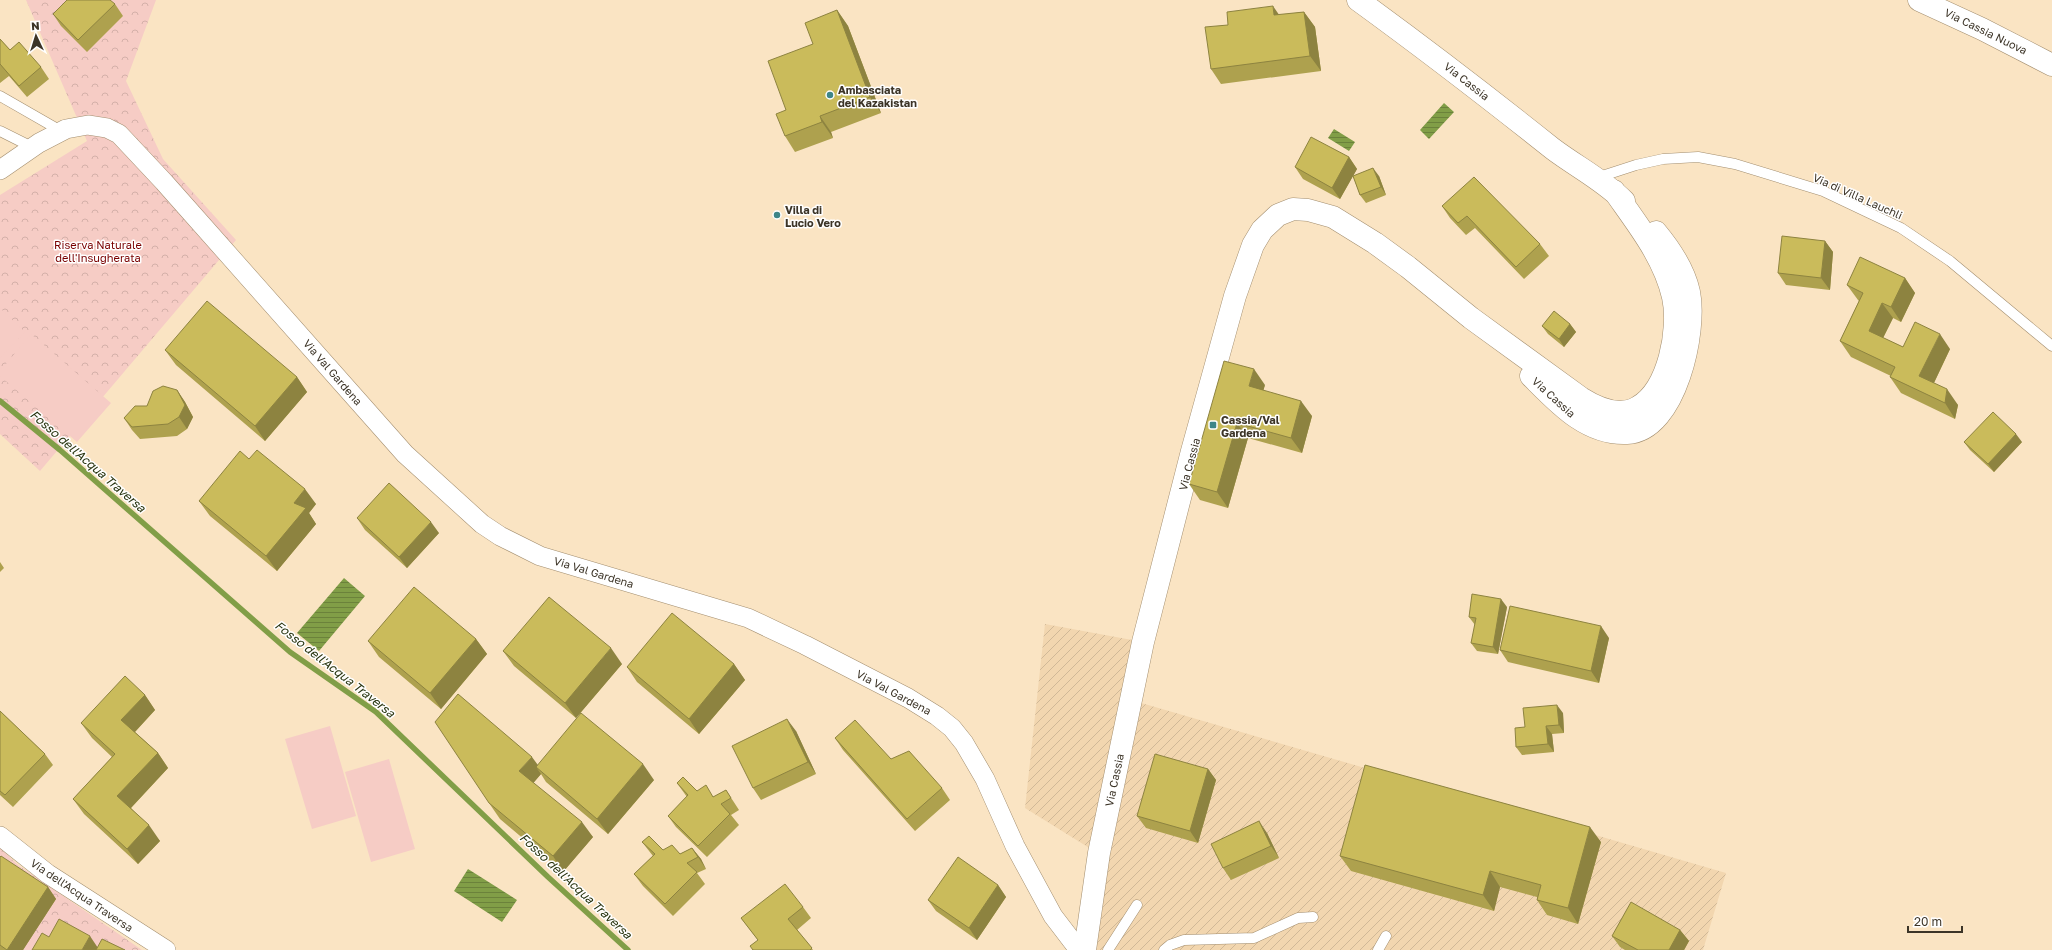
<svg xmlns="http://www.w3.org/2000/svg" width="2052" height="950" viewBox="0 0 2052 950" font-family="'Golos Text',sans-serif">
  <defs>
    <pattern id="industrial-furrows" width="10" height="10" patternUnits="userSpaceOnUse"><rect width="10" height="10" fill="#f2d6af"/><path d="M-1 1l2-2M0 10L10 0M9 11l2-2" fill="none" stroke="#d0b897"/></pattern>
    <pattern id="park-crowns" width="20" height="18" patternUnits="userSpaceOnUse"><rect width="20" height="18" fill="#f6ccc5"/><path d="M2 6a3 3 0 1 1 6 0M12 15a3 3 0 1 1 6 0" fill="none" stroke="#d4b0a9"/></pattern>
    <pattern id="water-rules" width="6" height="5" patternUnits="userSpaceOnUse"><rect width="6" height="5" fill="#819e47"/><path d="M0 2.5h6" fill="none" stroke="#6b823b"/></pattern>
  </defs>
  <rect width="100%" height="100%" fill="#fae4c3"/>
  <path fill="url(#industrial-furrows)" d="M1045,624L1143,642L1131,700L1726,873L1703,950H1085L1099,854L1025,808Z"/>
  <path fill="url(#park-crowns)" d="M26,0H156L126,81L163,159L236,240L40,471L0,434V195L87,141Z
    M0,848L18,865L142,950H0Z"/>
  <path fill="#f6ccc5" d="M0,308L25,332L0,358Z
    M31,334L111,403L77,442L0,376V371Z
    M330,726L356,816L312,829L285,739Z
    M389,759L415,849L371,862L345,772Z"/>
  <path fill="url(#water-rules)" d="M1444,103L1454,112L1429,139L1420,130Z
    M1334,129L1355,142L1349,151L1328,138Z
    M344,578L365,596L319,651L297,633Z
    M468,869L517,900L502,922L454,891Z"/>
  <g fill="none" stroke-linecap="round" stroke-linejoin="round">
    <path stroke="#819e47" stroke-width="5.5" d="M0,401L60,450L290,652L376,712L548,877L628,950"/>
    <defs>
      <path id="service" d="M0,96L61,131
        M0,131L32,147
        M1596,178L1636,165L1663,159L1698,157L1735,164L1823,191L1901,228L1950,261L2052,346
        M1108,950L1137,905
        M1164,950L1170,945L1184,940L1254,938L1298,918L1313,917
        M1378,950L1386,936"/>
      <path id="minor" d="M0,170L39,143L66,129L88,125L107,128L119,134L164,182L405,454L482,524L500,536L540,556L748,618L805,645L908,698L937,716L952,728L964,743L985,779L1015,846L1053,916L1079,950
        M0,836L48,874L166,950"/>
      <path id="tertiary" d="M1358,0C1424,48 1489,98 1553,149C1577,167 1603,180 1624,201
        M1531,376C1557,402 1586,435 1627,433C1676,431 1697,330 1689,292C1684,269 1671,250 1656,232
        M1085,950L1099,853L1143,642L1192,451L1235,296L1253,245L1262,230L1278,215L1293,209L1308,210L1333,217L1375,243L1408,267L1471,318L1581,398C1597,408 1620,418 1638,407C1669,389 1680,329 1673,297C1664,257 1637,224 1614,191"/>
      <path id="primary" d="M1919,0L1982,29L2052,65"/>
    </defs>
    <use href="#service" stroke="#a38e6f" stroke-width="11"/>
    <use href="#minor" stroke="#a38e6f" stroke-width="20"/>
    <use href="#tertiary" stroke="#a38e6f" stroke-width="23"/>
    <use href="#primary" stroke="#a38e6f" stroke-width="23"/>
    <use href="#service" stroke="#fff" stroke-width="10"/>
    <use href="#minor" stroke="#fff" stroke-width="19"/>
    <use href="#tertiary" stroke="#fff" stroke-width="22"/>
    <use href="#primary" stroke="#fff" stroke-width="22"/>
  </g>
  <path fill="#aea14e" d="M115,4L123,16L87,52L61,26L53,14Z
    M837,10L848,26L881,113L831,132L833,138L795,152L785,136L786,110L813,44Z
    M1304,12L1315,27L1321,71L1221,84L1211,69L1228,25L1279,15Z
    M0,39L10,50L41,67L49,79L27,97L9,76L0,83Z
    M1349,157L1357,169L1353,176H1379L1386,195L1366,203L1360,195L1353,176L1340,199L1303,179L1295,167Z
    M1442,206L1540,244L1549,256L1524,279L1475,228L1466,235L1450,218Z
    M1825,241L1833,252L1830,290L1786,285L1778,273Z
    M1905,278L1915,293L1901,322L1893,318L1883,338L1903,347L1950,349L1934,383L1958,405L1955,419L1901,393L1890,377L1891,376L1851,357L1840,341L1859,301L1858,300L1847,285Z
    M1570,324L1576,332L1564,347L1548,334L1542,326Z
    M165,350L297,377L307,392L265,441L176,365Z
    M1265,385L1263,390L1312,416L1302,453L1248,438L1228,508L1200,500L1189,484Z
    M177,390L185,402L193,417L187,429L177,436L140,439L132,430L124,418Z
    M1964,442H2022L1994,472L1970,450Z
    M249,459L316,504L309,513L316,524L277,571L210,516L199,501Z
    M357,518L439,533L407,568L365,530Z
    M0,562L4,568L0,572Z
    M1507,607L1498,654L1477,651L1471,643L1475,625L1469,617Z
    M1609,638L1599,683L1508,662L1500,650Z
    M476,639L487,654L441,709L379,657L368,641Z
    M503,651L622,664L576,718L514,666Z
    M734,664L745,680L699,734L637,682L627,667Z
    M145,695L155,710L135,732L158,753L168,768L131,808L160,841L138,864L84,814L73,799L112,757L92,738L81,723Z
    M0,711L45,754L53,765L13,807L0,795Z
    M1563,713L1564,733L1552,734L1554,752L1522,755L1516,747L1525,727Z
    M796,731L816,774L761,800L753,788Z
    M835,738L891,759L942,788L950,800L915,831L843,750Z
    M538,765L654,780L608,834L546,782L541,774L533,783L593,837L563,872L500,819L489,803Z
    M1208,769L1216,780L1198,843L1146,828L1137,816Z
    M677,783L714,797L726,790L739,810L731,815L739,825L707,857L676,827L668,816L687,797Z
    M1267,833L1279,858L1231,880L1223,868Z
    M642,842L663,850L680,854L692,848L701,859L706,869L697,873L705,884L673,916L643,886L634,874L653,856Z
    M1601,842L1578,924L1547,915L1537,900V897L1500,887L1494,911L1351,871L1340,856Z
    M0,857L48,887L56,899L23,950H0Z
    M998,885L1006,897L977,940L936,911L928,900Z
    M803,907L811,918L797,930L813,950H752L758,940L741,918Z
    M1680,930L1689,941L1684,950H1625L1620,947L1612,936Z"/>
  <path fill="#8d8340" d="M1273,6L1284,22L1274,15Z
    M837,10L848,26L881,113L870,97Z
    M1304,12L1315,27L1321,71L1310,56Z
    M820,116L831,132L833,138L822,122Z
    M1349,157L1357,169L1340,199L1332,188Z
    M1373,168L1379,176L1386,195L1381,187Z
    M1825,241L1833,252L1830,290L1821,278Z
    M1905,278L1915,293L1901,322L1891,307Z
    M1882,303L1893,318L1879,346L1869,331Z
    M1570,324L1576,332L1564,347L1559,339Z
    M1940,334L1950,349L1930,391L1919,376Z
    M1254,369L1265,385L1260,402L1249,386Z
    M297,377L307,392L265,441L255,426Z
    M1947,389L1958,405L1955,419L1945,403Z
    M177,390L185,402L193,417L187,429L179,417Z
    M1301,401L1312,416L1302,453L1291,438Z
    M1237,423L1248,438L1228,508L1217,492Z
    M2016,434L2022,442L1994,472L1988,464Z
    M305,489L316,504L309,513L316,524L277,571L266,556L294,503Z
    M431,522L439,533L407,568L399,557Z
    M1501,599L1507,607L1498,654L1493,647Z
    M1601,626L1609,638L1599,683L1591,671Z
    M476,639L487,654L441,709L430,693Z
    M611,648L622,664L576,718L565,703Z
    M734,664L745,680L699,734L689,719Z
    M145,695L155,710L132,735L121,720Z
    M1557,705L1563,713L1564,733L1559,725Z
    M787,719L796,731L816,774L808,762Z
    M1546,726L1552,734L1554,752L1548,744Z
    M158,753L168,768L128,811L117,796Z
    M532,757L543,772L536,767L541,774L530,787L519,771Z
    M643,764L654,780L608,834L597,819Z
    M1208,769L1216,780L1198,843L1190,831Z
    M1259,821L1267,833L1279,858L1271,846Z
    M582,822L593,837L563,872L553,856Z
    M149,825L160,841L138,864L127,849Z
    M1590,827L1601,842L1578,924L1568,908Z
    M692,848L701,859L706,869Z
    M1490,871L1500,887L1494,911L1483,895Z
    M998,885L1006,897L977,940L969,928Z
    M48,887L56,899L23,950H7Z
    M1680,930L1689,941L1684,950H1669Z
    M90,936L98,948L97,950H82Z"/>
  <path fill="#cabb5b" stroke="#8d8340" d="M67,0H110L115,4L78,40L53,14Z
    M1273,6L1274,15L1304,12L1310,56L1211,69L1205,27L1228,25L1227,12Z
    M837,10L870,97L820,116L822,122L785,136L776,114L786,110L768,61L813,44L805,23Z
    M0,39L10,50L19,42L41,67L19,86L0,64Z
    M1311,137L1349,157L1332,188L1295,167Z
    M1373,168L1381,187L1360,195L1353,176Z
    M1474,177L1540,244L1516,267L1467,216L1458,223L1442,206Z
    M1782,236L1825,241L1821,278L1778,273Z
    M1860,257L1905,278L1891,307L1882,303L1869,331L1903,347L1915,322L1940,334L1919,376L1947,389L1945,403L1890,377L1895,367L1840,341L1863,293L1847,285Z
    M207,301L297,377L255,426L165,350Z
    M1554,311L1570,324L1559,339L1542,326Z
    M1224,361L1254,369L1249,386L1301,401L1291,438L1237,423L1217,492L1189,484Z
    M163,386L177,390L185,405L179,417L168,424L132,427L124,418L135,406H147L153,391Z
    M1993,412L2016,434L1988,464L1964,442Z
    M257,450L305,489L294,503L306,508L266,556L199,501L240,451L249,459Z
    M389,483L431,522L399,557L357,518Z
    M414,587L476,639L430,693L368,641Z
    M1472,594L1501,599L1493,647L1471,643L1476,618L1469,617Z
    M549,597L611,648L565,703L503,651Z
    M1510,606L1601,626L1591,671L1500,650Z
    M672,613L734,664L689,719L627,667Z
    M125,676L145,695L121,720L158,753L117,796L149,825L127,849L73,799L115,754L81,723Z
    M458,694L532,757L519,771L582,822L553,856L489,803L435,722Z
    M1557,705L1559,725L1546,726L1548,744L1516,747L1515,728L1525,727L1523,708Z
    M0,711L45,754L5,795L0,791Z
    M581,713L643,764L597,819L536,767Z
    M787,719L808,762L753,788L732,746Z
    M855,720L891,759L909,751L942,788L907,819L835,738Z
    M1155,754L1208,769L1190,831L1137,816Z
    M1365,765L1590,827L1568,908L1537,900L1541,885L1490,871L1483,895L1340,856Z
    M683,777L697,791L706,785L713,797L726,790L731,798L721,804L730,814L698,846L668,816L688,795L677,783Z
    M1259,821L1271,846L1223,868L1211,844Z
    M649,836L663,850L672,845L680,854L692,848L698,857L687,863L697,872L665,904L634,874L655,854L642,842Z
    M1,856L48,887L7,950L0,945V857Z
    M958,857L998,885L969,928L928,900Z
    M785,884L803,907L788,919L812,948L810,950H753L750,946L758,940L741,918Z
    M1631,902L1680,930L1669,950H1638L1612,936Z
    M59,919L90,936L82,950H32L42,933L49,937Z
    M102,939L125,950H96Z"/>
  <g fill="#3e8688" stroke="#fff" stroke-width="1.5">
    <circle cx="830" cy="95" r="4"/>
    <circle cx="777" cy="215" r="4"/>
    <rect x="1209" y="421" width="8" height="8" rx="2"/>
  </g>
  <g text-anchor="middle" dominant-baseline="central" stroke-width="3" stroke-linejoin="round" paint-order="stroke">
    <g font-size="11" fill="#3c3427" stroke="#fff">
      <text transform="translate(1986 31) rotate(26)">Via Cassia Nuova</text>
      <text transform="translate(1467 81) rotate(38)">Via Cassia</text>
      <text transform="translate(1858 196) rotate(24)">Via di Villa Lauchli</text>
      <text transform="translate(333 372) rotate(49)">Via Val Gardena</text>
      <text transform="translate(1554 397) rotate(42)">Via Cassia</text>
      <text transform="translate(1189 464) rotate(-75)">Via Cassia</text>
      <text transform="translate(594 572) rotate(17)">Via Val Gardena</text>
      <text transform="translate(894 692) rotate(28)">Via Val Gardena</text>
      <text transform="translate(1114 780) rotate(-78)">Via Cassia</text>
      <text transform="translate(82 895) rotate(34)">Via dell'Acqua Traversa</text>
    </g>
    <g font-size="11" font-weight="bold" fill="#3c3427" stroke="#fff" text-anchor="start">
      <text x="838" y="89">Ambasciata<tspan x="838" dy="13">del Kazakistan</tspan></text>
      <text x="785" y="209">Villa di<tspan x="785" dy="13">Lucio Vero</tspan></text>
      <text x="1221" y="419">Cassia/Val<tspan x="1221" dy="13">Gardena</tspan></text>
    </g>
    <g font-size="11" fill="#790001" stroke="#fff">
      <text x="98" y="244">Riserva Naturale<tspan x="98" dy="13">dell'Insugherata</tspan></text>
    </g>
    <g font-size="12" font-style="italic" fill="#28340f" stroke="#fff">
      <text transform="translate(88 461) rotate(41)">Fosso dell'Acqua Traversa</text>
      <text transform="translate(335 669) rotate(38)">Fosso dell'Acqua Traversa</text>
      <text transform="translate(576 886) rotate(43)">Fosso dell'Acqua Traversa</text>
    </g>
  </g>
  <g transform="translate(36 36) rotate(356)" stroke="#ffffff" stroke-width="3" paint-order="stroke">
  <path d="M0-3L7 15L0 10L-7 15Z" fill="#3c3427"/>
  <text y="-6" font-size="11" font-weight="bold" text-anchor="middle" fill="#3c3427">N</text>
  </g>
  <path d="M1908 926v6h54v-6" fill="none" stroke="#3c3427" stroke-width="2"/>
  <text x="1914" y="926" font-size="12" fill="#3c3427" stroke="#ffffff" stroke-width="3" paint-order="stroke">20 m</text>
</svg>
